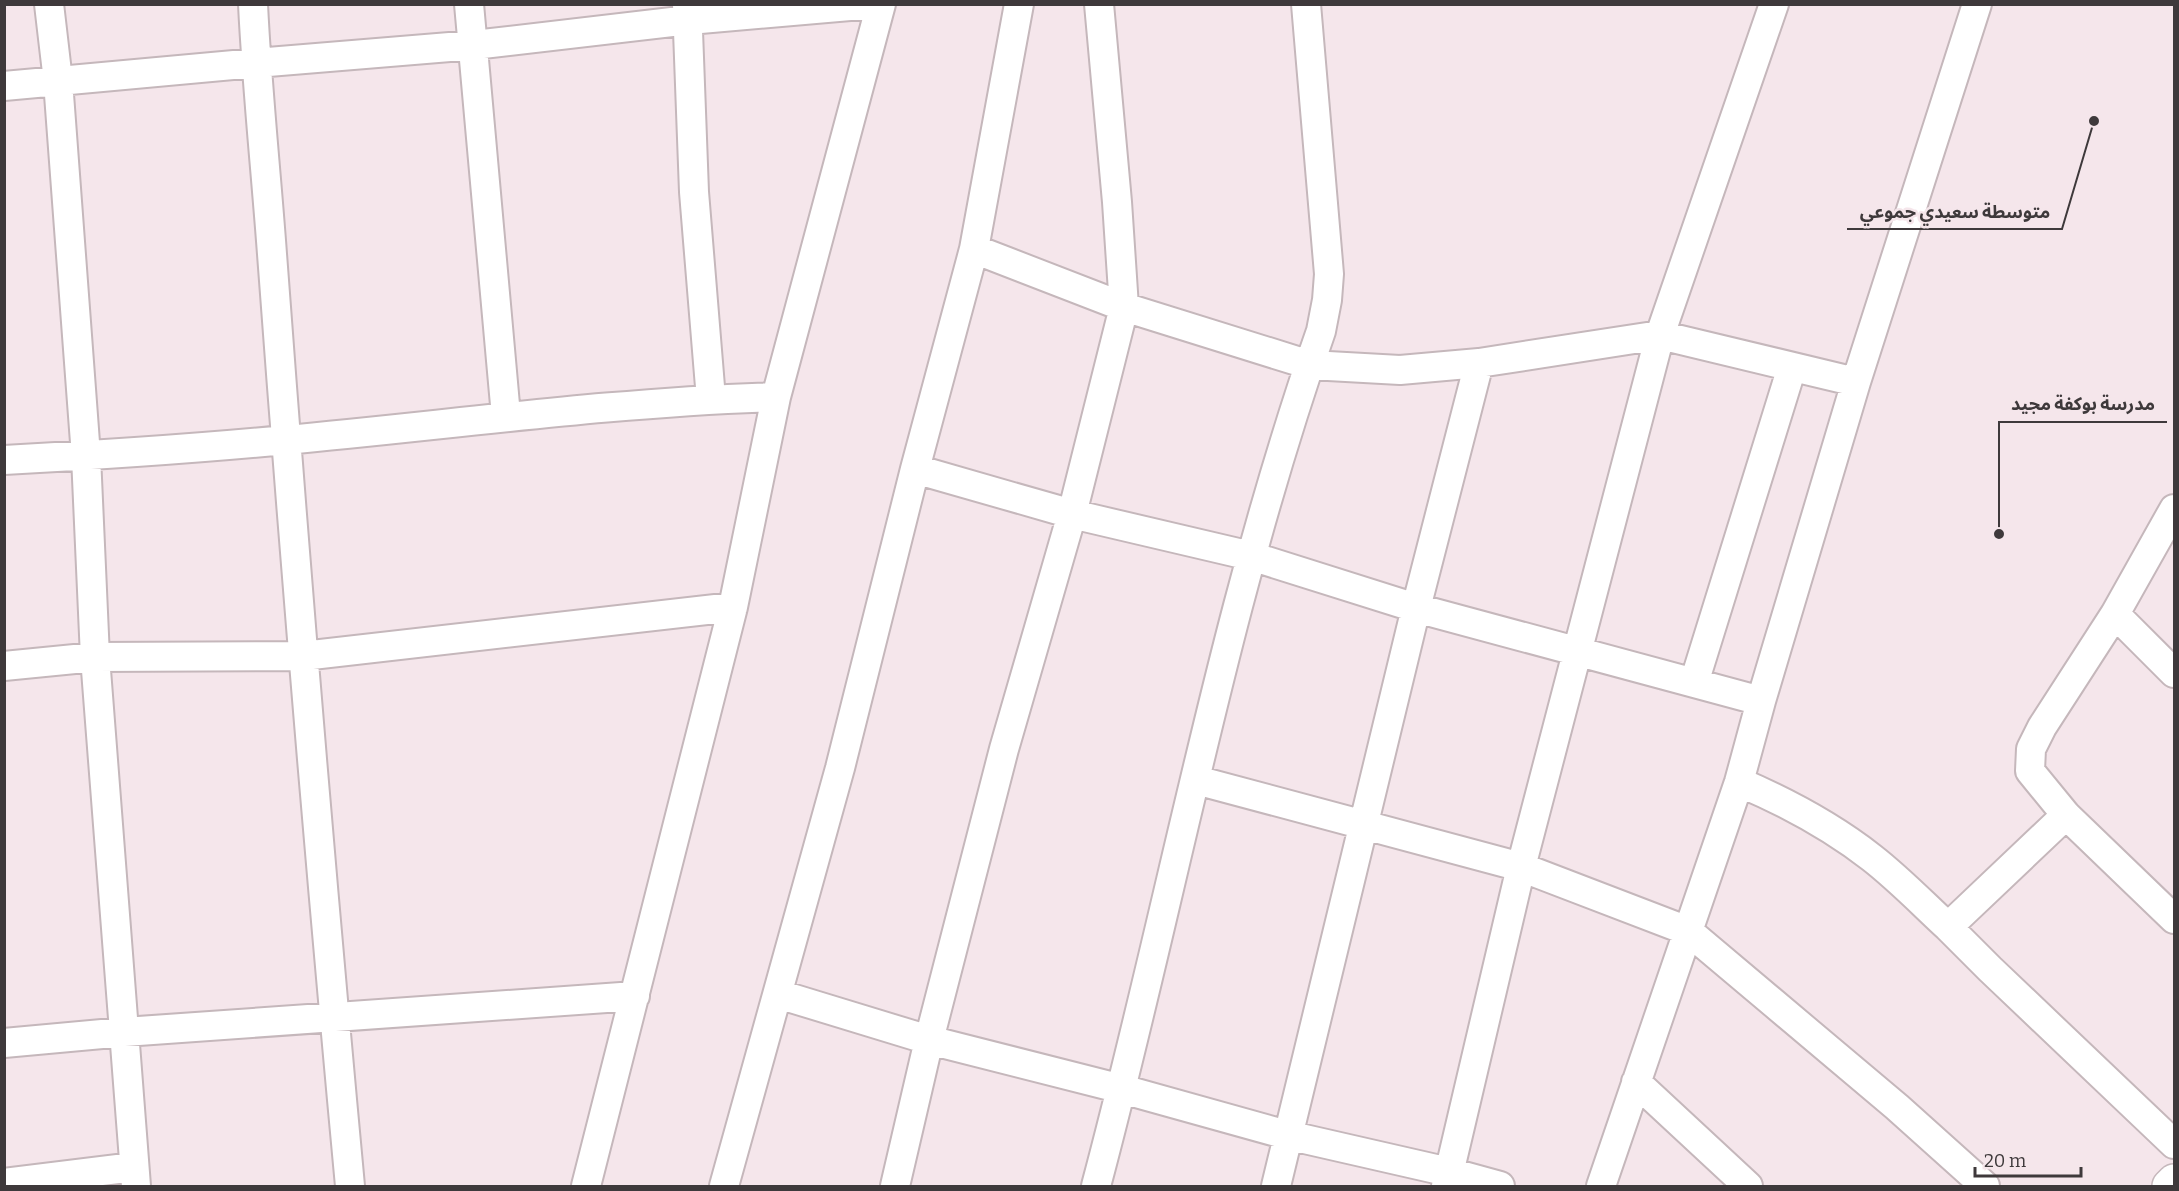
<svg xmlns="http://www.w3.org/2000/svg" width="2179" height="1191" viewBox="0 0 2179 1191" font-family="Bitter,'Noto Sans Arabic',serif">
  <rect width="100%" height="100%" fill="#f5e6eb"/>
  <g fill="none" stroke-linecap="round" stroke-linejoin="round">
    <defs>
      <path id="minor" d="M49,4L58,81L86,456L95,657L136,1186
        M253,4C257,88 266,171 272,254C295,565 321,876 350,1186
        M469,4L506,416
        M687,4L694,192L711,399
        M4,86L256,63L474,45L689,20L873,4
        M974,249L1124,307L1310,365L1400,370L1479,363L1660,335L1856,382
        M4,460C98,455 191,449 285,440C449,425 612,402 776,397
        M915,469L1072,514L1251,556L1416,608L1761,701
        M2174,509L2115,614L2042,727L2031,749L2030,771L2066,815L2174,919
        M2115,614L2174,673
        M4,666L95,657L303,656L733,607
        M1694,683L1792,367
        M1196,780L1521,867L1688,931L1897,1107L1985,1186
        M1739,782C1786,802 1831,826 1872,858C1899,879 1923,904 1948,927L2066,815
        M1948,927L1990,969L2174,1144
        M778,994L929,1040L1122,1089L1287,1135L1449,1172L1500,1186
        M4,1043L124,1032L635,996
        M1636,1082L1748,1186
        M4,1183L134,1167
        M586,1186L733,607L776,397L881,4
        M724,1186L840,768L915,469L974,249L1019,4
        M895,1186L929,1040L1004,749L1072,514L1124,307L1117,202L1099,4
        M1096,1186C1172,902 1223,610 1321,331L1327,300L1329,274L1306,4
        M1276,1186L1416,608L1479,363
        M1446,1186L1521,867L1660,335L1774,4
        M1601,1186L1739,782L1761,701L1856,382L1977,4"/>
      <path id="secondary" d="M2169,1186L2174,1181"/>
    </defs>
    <use href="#minor" stroke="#c5b7bb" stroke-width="32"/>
    <use href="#secondary" stroke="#c5b7bb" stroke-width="36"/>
    <use href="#minor" stroke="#fff" stroke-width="28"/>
    <use href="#secondary" stroke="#fff" stroke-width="33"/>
  </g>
  <path fill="none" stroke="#3e393b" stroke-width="2" d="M2094 121L2062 229H1847M1999 534L1999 422H2167"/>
  <g fill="#3e393b" stroke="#f5e6eb" stroke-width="2">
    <circle cx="2094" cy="121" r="6"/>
    <circle cx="1999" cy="534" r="6"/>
  </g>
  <g font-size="18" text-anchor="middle" font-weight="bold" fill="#3e393b" stroke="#f5e6eb" stroke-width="5" stroke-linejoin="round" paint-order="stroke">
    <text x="1955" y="218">متوسطة سعيدي جموعي</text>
    <text x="2083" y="410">مدرسة بوكفة مجيد</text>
  </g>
  <rect width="2179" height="1191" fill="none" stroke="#3e393b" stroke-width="12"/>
  <path d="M1975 1167v9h106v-9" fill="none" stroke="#3e393b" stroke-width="3"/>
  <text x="1984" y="1167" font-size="18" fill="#3e393b" stroke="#f5e6eb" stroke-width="4.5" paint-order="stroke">20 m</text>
</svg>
